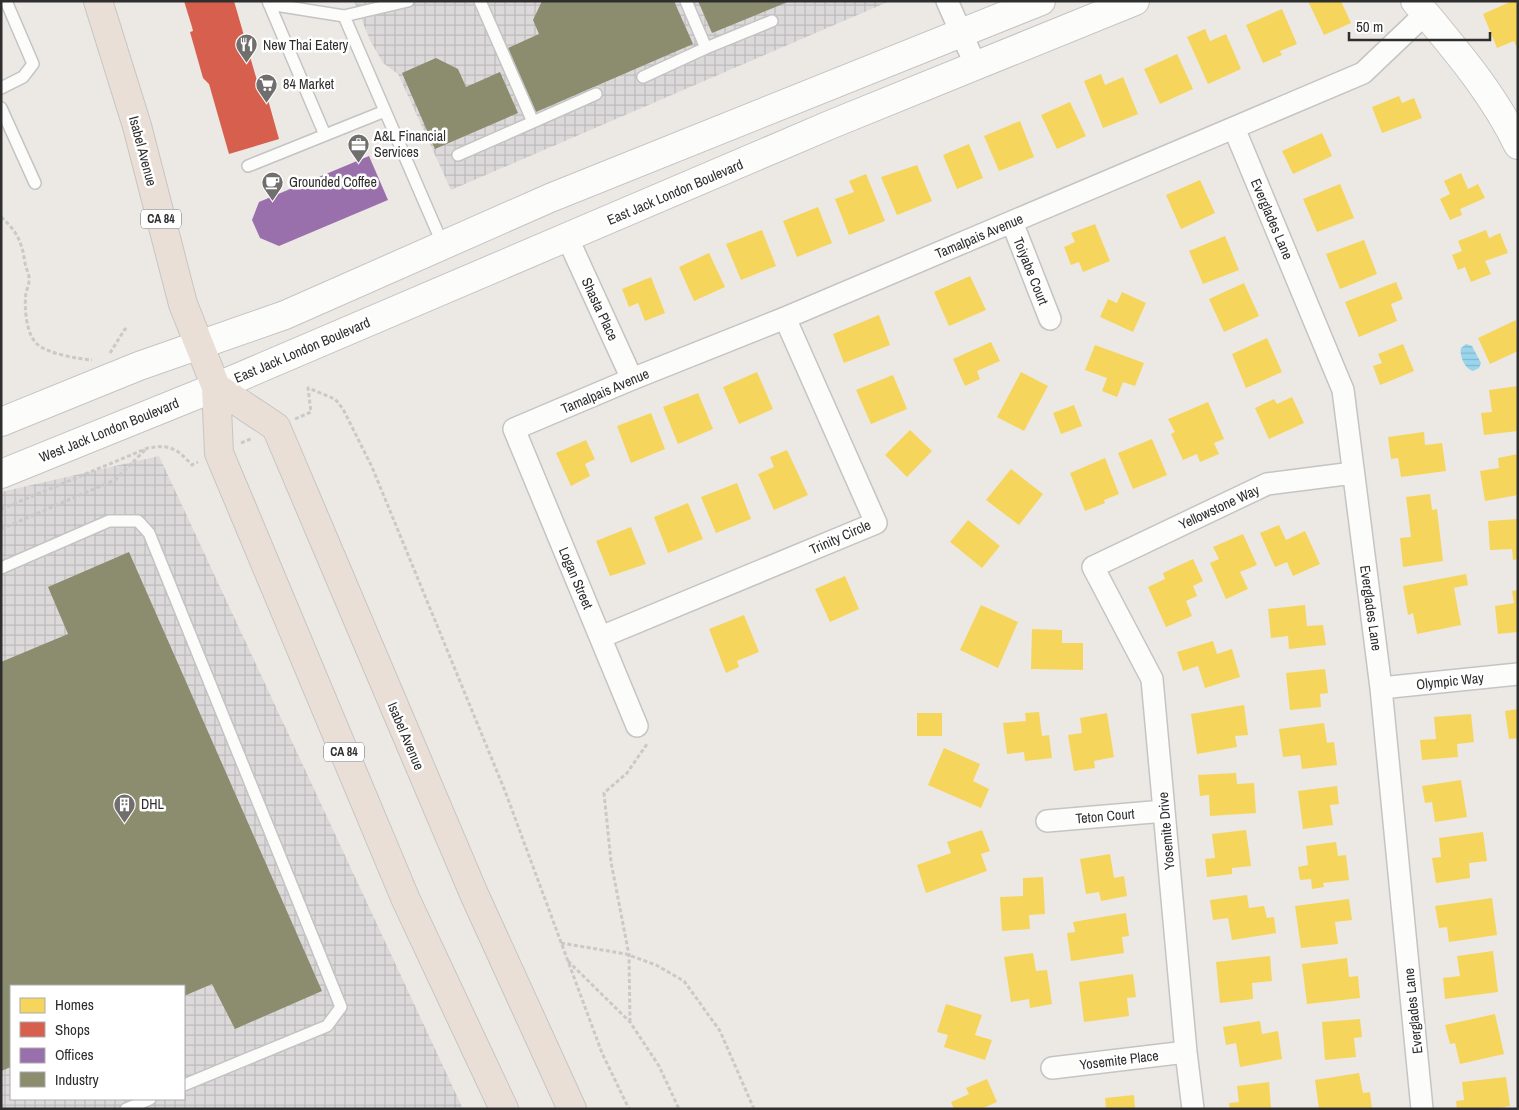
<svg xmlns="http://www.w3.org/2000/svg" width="1519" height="1110" viewBox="0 0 1519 1110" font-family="'Archivo Narrow',sans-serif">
  <defs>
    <pattern id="industrial-grid" width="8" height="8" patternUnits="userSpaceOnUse" patternTransform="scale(1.25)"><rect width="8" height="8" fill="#dcd9db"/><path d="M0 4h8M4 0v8" fill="none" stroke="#bdbbbc"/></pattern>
    <pattern id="water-rules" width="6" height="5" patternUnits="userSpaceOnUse" patternTransform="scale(1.25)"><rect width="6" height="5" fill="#99d6ec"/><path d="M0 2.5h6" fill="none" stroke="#84b8cb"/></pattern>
  </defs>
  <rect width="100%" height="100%" fill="#ece8e4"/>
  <path fill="url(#industrial-grid)" fill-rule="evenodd" d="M354,1H890L451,190L398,74L383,63L370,40Z
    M159,456L463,1109H1V492ZM11,986H184V1099H11Z"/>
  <path fill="url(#water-rules)" d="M1466,344L1472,346L1481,363L1479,368L1473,371C1465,369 1459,356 1461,348Z"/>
  <path fill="#f6d55c" d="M1308,1H1341L1351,23L1324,35Z
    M1512,1H1518V51L1514,41L1497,48L1483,14Z
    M1282,9L1297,44L1280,51L1282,55L1263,63L1246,25Z
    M1205,29L1210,41L1226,34L1241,69L1208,84L1187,37Z
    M1177,54L1193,89L1160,104L1144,69Z
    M1101,74L1105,85L1123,77L1138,114L1103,128L1084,81Z
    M1399,96L1402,103L1414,98L1422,118L1382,133L1372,107Z
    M1070,102L1086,136L1057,149L1041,115Z
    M1020,121L1034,157L999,171L984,136Z
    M1322,133L1332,156L1293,174L1282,151Z
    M969,144L983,178L957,189L943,155Z
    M917,165L932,201L897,215L881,177Z
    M1461,173L1468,189L1478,184L1485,198L1460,209L1462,215L1450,220L1440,199L1450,194L1444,181Z
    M866,174L885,221L849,235L835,199L854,192L849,181Z
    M1200,180L1215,213L1181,229L1166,195Z
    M1340,184L1354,218L1317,232L1303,199Z
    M818,207L832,243L797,257L783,221Z
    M1095,224L1110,261L1083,272L1079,262L1071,265L1064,247L1075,242L1071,233Z
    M762,230L776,266L741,280L726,244Z
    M1486,230L1489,238L1500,233L1508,253L1485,261L1491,274L1471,282L1465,267L1458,270L1452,255L1462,251L1458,241Z
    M1225,236L1239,270L1203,284L1189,251Z
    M1364,240L1377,274L1340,289L1326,254Z
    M709,253L725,287L694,301L679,267Z
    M970,276L986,310L949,326L934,292Z
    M651,277L665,313L645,321L638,303L629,307L622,289Z
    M1396,282L1403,299L1391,304L1397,321L1359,337L1345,302Z
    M1244,283L1259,316L1224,332L1209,299Z
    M1122,292L1146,303L1133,332L1100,317L1108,299L1117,303Z
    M879,315L890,345L844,363L833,334Z
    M1516,320L1518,351L1490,364L1478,338Z
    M1267,338L1282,372L1246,388L1232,354Z
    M991,342L1000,361L977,371L980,379L965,386L953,359Z
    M1403,344L1414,371L1380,385L1373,366L1382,363L1378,354Z
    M1095,345L1144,363L1135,386L1123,382L1117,397L1102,391L1107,378L1085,370Z
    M757,372L773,409L739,424L723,387Z
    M1021,372L1048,386L1024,431L997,417Z
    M893,375L907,409L871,424L856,390Z
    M1518,386V431L1484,435L1481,413L1492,412L1489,390Z
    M698,393L713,429L678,444L663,407Z
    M1292,397L1304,423L1269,439L1255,408L1274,399L1277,404Z
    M1208,402L1224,439L1214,443L1219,454L1200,462L1197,454L1183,460L1171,434L1175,432L1168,419Z
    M1074,405L1082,426L1061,434L1053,413Z
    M651,413L665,449L631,463L617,426Z
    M910,430L932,451L907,477L885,455Z
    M1424,432L1425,445L1442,443L1446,471L1401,477L1398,458L1391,459L1388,437Z
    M1152,439L1167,475L1133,489L1118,453Z
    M586,440L595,459L585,464L590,476L571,486L556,453Z
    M787,450L808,495L774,510L758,474L774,467L770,457Z
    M1518,454V495L1485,501L1480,471L1499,468L1498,458Z
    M1105,458L1119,494L1104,500L1105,503L1085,511L1070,473Z
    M1011,469L1043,494L1019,525L986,500Z
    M737,483L751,519L716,533L701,497Z
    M1430,494L1432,510L1437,509L1443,561L1403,567L1400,538L1411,537L1406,497Z
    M688,503L703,539L668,553L654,517Z
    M1518,519V559L1513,560L1512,549L1490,550L1488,521Z
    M968,520L1000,546L982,568L950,542Z
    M1279,525L1286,540L1305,531L1320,564L1293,576L1287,562L1275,567L1260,533Z
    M631,527L646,564L610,576L596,541Z
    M1243,534L1257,565L1240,572L1248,589L1226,599L1210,563L1219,559L1213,547Z
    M1193,559L1203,581L1193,586L1197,596L1186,601L1192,616L1166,627L1148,587L1165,579L1163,573Z
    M1466,574L1468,585L1454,588L1461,625L1417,634L1413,613L1408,615L1403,586Z
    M845,576L859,609L830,622L815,589Z
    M1518,590V632L1498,634L1495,606L1514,603L1512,591Z
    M981,605L1018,622L998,668L960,650Z
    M1305,605L1307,626L1323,625L1326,645L1289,649L1288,636L1271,638L1268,609Z
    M744,615L759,652L737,661L739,667L726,673L709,629Z
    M1032,629L1062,630V643H1083V670L1031,669Z
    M1213,641L1217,654L1232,649L1240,677L1205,688L1198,666L1183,671L1177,652Z
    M1325,669L1328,693L1320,694L1321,707L1290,710L1286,673Z
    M1244,705L1248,735L1235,736L1237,747L1197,754L1191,714Z
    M1518,709V738L1509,739L1505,711Z
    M1039,712L1042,736L1049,735L1052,758L1025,761L1024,752L1007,754L1003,723L1026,721L1025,713Z
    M917,713H942V736H917Z
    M1107,713L1114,757L1094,761L1095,768L1074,771L1068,735L1082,733L1080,718Z
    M1471,714L1474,742L1457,744L1458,757L1422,760L1420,740L1436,739L1434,717Z
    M1324,723L1327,743L1334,742L1337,765L1302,769L1300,755L1283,757L1279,729Z
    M944,748L980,764L973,781L989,789L981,808L928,785Z
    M1236,773L1237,784L1254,783L1256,813L1210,816L1209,795L1200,796L1198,775Z
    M1461,780L1467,817L1435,822L1432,802L1425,803L1422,786Z
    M1337,786L1339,804L1330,805L1333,825L1303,829L1298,791Z
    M982,830L990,851L981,854L987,871L926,893L917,865L951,853L947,842Z
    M1246,830L1251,866L1232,868V874L1207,877L1205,859L1215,858L1212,834Z
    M1483,832L1487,861L1469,863L1470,878L1436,883L1432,858L1441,857L1439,838Z
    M1336,842L1338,856L1346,855L1349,880L1323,883L1324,887L1312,889L1311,879L1300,880L1298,867L1308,865L1306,846Z
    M1110,854L1114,878L1124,876L1127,896L1101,901L1099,892L1086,894L1080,859Z
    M1043,877L1045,914L1029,915L1030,929L1002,931L1000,897L1023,896V878Z
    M1247,895L1249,908L1264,906L1267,918L1274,917L1276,933L1232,940L1228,918L1213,920L1210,900Z
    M1492,898L1497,935L1449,942L1447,927L1439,928L1435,906Z
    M1349,899L1352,920L1335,922L1338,944L1301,948L1295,906Z
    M1126,913L1129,936L1122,937L1124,953L1071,961L1067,933L1075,932L1073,922Z
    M1493,951L1498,992L1445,999L1443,978L1460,976L1457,956Z
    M1033,953L1036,971L1047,970L1052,1004L1030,1008L1029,999L1011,1002L1004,957Z
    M1270,956L1272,981L1252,983L1253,999L1220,1003L1216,962Z
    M1347,958L1349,977L1358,976L1360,998L1307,1004L1302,964Z
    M1133,974L1136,997L1127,998L1129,1016L1084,1022L1079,982Z
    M946,1004L982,1015L975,1035L992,1040L985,1060L944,1047L948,1035L937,1032Z
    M1495,1014L1504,1054L1460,1064L1455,1043L1450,1044L1445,1025Z
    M1360,1019L1362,1037L1354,1038L1356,1057L1325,1060L1322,1022Z
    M1260,1021L1262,1034L1278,1031L1282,1059L1240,1067L1236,1043L1226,1045L1223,1027Z
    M1359,1073L1363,1093L1370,1092L1372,1109H1319L1315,1080Z
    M1506,1077L1510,1106L1492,1109H1457L1456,1101L1464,1100L1462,1082Z
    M987,1079L997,1102L981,1109H954L951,1102L969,1094L966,1088Z
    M1269,1082L1271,1109H1230L1229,1103L1239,1102L1237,1086Z
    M1134,1095L1135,1109H1106L1105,1098Z"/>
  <path fill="#d6604d" d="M184,1H234L260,91L265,89L279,139L229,154L209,84L203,78L190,32L193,31L192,27Z"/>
  <path fill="#9970ab" d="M369,156L388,200L279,246L260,238L252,220L259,202Z"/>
  <path fill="#8c8c6e" d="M542,1H674L693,44L536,112L508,48L539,34L533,20Z
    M698,1H790L712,33Z
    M436,58L458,69L466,87L500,72L518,113L435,149L402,73Z
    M129,552L322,991L235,1029L212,984L184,996V986H11V1067L1,1071V662L68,634L48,587Z"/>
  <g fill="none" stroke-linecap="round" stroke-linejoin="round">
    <defs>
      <path id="lane" d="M268,1L325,135
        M408,1L344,16L443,245
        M480,1L533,122L596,94
        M686,1L706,48L772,21
        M269,4L344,16
        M643,77L706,48
        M1,88L23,77L33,64L6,1
        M1,108L35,183
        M458,155L533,122
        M248,166L385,111
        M1,568L109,521H138L149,533L341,1007L327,1026L184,1085
        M126,1109L150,1099"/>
      <path id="street" d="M947,1L976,66
        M1234,128L1343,390L1381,688L1422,1109
        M1012,222L1050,319
        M568,239L632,379
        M601,637L876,523L785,318
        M1381,688L1518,674
        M637,726L514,429L632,379L785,318L1363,73L1425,14
        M1047,821L1164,811
        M1052,1068L1186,1052
        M1193,1109L1186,1052L1152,679L1093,567L1267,484L1353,473"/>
      <path id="secondary" d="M1415,1C1453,47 1492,91 1518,145
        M1,422L139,366L285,315L550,198L1041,1
        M1,474L216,387L832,124L1135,1"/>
      <path id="highway" d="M98,1L137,126L183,304L216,387L219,453L406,900L504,1109
        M216,387L276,427L474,894L572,1109"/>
    </defs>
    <use href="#lane" stroke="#c5c4c5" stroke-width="14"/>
    <use href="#street" stroke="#c5c4c5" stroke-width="24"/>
    <use href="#secondary" stroke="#c5c4c5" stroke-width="30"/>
    <use href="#highway" stroke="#c6c5c4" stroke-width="30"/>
    <path stroke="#c9c9c8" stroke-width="3" stroke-dasharray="4 2.5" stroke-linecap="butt" d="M1,217C17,231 22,242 25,263C26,269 30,275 29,281C29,285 27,289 26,293C24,307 26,334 37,344C48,354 79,359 92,360
      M110,353L125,329L129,330
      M295,419L311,412L308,388L335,399L343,409L372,467L505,791L602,1053L629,1109
      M241,443L253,438
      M1,509L148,448C171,444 177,449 192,465L198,462
      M1,529L115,480L145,450
      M561,943L626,954L656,965L684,981L720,1031L754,1109
      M568,961L630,1022L659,1066L679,1109
      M630,1022L629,955L611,862L604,793L627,773L647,744"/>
    <use href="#lane" stroke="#fcfcfb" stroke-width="11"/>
    <use href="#street" stroke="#fcfcfb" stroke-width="21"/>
    <use href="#secondary" stroke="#fcfcfb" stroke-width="28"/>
    <use href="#highway" stroke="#eadfd6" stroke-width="28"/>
  </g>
  <defs>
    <symbol id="restaurant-pin" viewBox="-11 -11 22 30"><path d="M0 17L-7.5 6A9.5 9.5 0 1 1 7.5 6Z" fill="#706f6e" stroke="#fff"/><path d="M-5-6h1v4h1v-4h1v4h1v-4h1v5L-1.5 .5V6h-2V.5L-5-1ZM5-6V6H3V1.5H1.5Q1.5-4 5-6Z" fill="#fff"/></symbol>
    <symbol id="supermarket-pin" viewBox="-11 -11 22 30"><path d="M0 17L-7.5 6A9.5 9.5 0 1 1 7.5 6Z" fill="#706f6e" stroke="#fff"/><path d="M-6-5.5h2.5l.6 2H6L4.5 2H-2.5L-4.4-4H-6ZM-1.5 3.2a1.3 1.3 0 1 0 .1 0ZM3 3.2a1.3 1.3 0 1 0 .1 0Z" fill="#fff"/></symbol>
    <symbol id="office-pin" viewBox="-11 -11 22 30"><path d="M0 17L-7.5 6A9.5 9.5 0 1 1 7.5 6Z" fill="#706f6e" stroke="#fff"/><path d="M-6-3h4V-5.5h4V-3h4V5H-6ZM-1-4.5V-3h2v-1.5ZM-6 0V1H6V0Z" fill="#fff"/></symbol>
    <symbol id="cafe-pin" viewBox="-11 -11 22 30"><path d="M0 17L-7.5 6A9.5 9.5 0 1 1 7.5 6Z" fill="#706f6e" stroke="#fff"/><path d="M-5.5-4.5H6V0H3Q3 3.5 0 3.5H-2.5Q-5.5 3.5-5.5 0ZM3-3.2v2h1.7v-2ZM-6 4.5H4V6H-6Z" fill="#fff"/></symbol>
    <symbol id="building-pin" viewBox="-11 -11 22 30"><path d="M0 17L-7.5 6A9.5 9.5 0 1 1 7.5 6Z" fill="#706f6e" stroke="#fff"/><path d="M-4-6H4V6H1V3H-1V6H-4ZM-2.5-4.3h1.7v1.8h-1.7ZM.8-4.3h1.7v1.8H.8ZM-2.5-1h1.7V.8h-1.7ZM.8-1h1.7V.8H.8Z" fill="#fff"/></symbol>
  </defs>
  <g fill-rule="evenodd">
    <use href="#restaurant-pin" x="234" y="32" width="25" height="34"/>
    <use href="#supermarket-pin" x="254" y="72" width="25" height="34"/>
    <use href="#office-pin" x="346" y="132" width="25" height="34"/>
    <use href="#cafe-pin" x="260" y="170" width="25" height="34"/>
    <use href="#building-pin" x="112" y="792" width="25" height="34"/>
  </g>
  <g text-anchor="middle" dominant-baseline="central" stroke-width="5" stroke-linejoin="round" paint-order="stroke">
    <g fill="#fff" stroke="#6d6d6d" stroke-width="1">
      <rect x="141" y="209.5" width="40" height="19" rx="4"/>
      <rect x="324" y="742.5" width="40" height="19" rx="4"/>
    </g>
    <g font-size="12" font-weight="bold" fill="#2e2e2e">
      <text x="161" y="219">CA 84</text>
      <text x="344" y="752">CA 84</text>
    </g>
    <g font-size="14" fill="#2e2e2e" stroke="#fff" text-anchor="start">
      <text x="263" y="45">New Thai Eatery</text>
      <text x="283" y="84">84 Market</text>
      <text x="374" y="136">A&amp;L Financial<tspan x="374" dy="16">Services</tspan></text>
      <text x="289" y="182">Grounded Coffee</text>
      <text x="141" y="804">DHL</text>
    </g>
    <g font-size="14" fill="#2e2e2e" stroke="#fff">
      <text transform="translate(143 151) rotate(75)">Isabel Avenue</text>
      <text transform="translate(675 192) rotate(-23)">East Jack London Boulevard</text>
      <text transform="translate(1272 219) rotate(67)">Everglades Lane</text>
      <text transform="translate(979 236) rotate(-23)">Tamalpais Avenue</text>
      <text transform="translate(1031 271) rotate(68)">Toiyabe Court</text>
      <text transform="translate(600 309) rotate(65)">Shasta Place</text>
      <text transform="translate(302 350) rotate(-23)">East Jack London Boulevard</text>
      <text transform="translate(605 391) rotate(-23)">Tamalpais Avenue</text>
      <text transform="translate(109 430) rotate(-22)">West Jack London Boulevard</text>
      <text transform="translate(1219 507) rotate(-25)">Yellowstone Way</text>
      <text transform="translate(840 537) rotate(-24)">Trinity Circle</text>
      <text transform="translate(576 578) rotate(67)">Logan Street</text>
      <text transform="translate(1371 608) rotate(82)">Everglades Lane</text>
      <text transform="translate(1450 681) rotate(-6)">Olympic Way</text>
      <text transform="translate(406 736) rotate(67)">Isabel Avenue</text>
      <text transform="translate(1105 816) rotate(-5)">Teton Court</text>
      <text transform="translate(1166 831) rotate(-95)">Yosemite Drive</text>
      <text transform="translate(1413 1011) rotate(-96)">Everglades Lane</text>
      <text transform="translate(1119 1060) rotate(-7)">Yosemite Place</text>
    </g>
  </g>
  <rect width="1519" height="1110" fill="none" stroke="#2e2e2e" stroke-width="5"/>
  <rect x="10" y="985" width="175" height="115" fill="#ffffff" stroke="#ababab"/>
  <rect x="20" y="998" width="25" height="15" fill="#f6d55c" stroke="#ababab"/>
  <text x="55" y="1010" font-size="15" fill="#2e2e2e">Homes</text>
  <rect x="20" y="1022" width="25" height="15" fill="#d6604d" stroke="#ababab"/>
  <text x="55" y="1035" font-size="15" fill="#2e2e2e">Shops</text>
  <rect x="20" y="1048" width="25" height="15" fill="#9970ab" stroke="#ababab"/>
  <text x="55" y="1060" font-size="15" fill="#2e2e2e">Offices</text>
  <rect x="20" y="1072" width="25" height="15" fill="#8c8c6e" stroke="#ababab"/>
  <text x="55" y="1085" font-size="15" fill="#2e2e2e">Industry</text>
  <path d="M1349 32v8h141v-8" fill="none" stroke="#2e2e2e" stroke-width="2.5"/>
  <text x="1356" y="32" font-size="15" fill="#2e2e2e" stroke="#ffffff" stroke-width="4" paint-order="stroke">50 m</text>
</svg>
